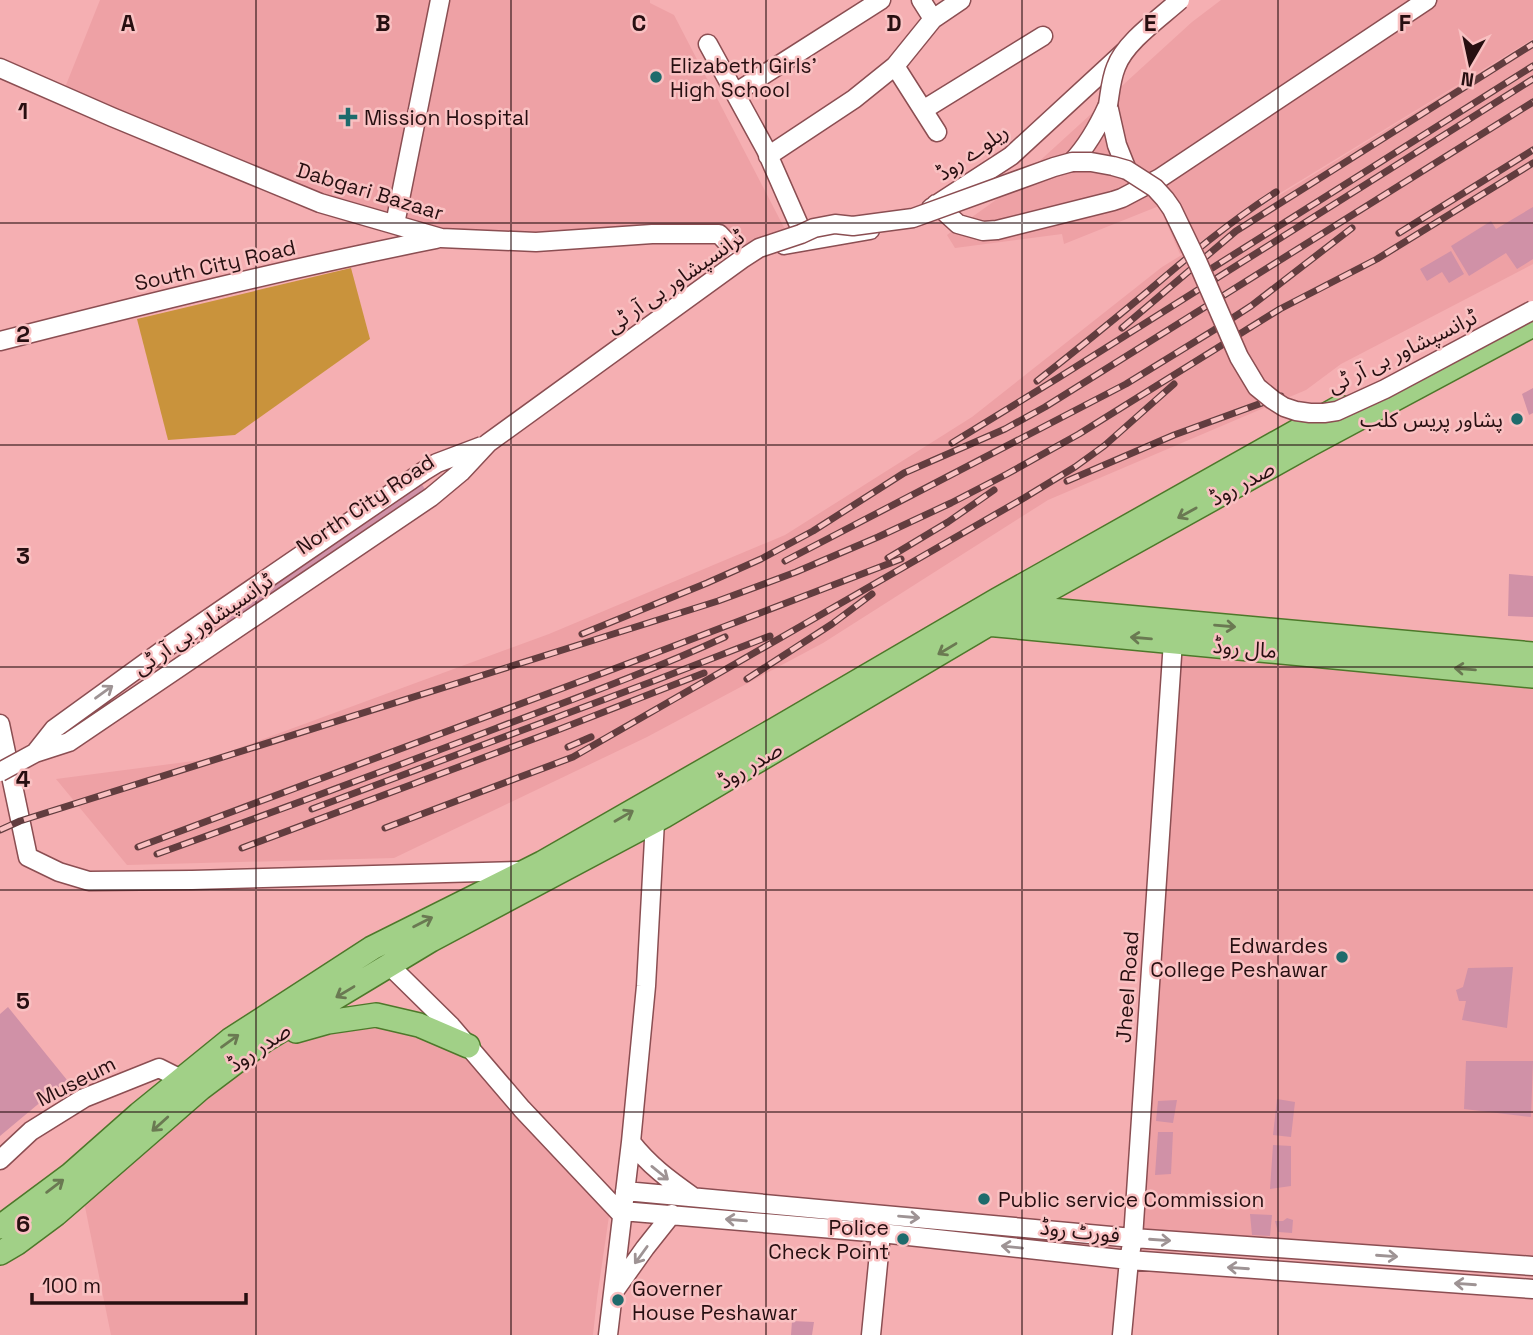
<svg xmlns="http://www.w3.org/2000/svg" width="1533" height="1335" viewBox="0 0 1533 1335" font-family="'Space Grotesk','Noto Sans Arabic',sans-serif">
  <rect width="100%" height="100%" fill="#f5afb2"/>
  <path fill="#eea1a5" d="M100,0H650V3L674,15L792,243L741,257L718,234L441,238L320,203L62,95Z
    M1221,0H1533V39L1180,254L1159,206L1064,244L1062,234L955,248L947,235L1000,197L1192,22Z
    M1533,40V264L1341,364L1306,390L1048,500L823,643L647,737L394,858L127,865L56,779L209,759L549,634L785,535L972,417L1162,267Z
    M1173,641L1533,676V1266L1133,1238Z
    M376,1015L468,1046L609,1216L597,1298L593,1335H111L82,1192L265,1040Z"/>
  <path fill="#c9933c" d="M351,268L370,339L235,435L168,440L137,319Z"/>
  <path fill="#d091a7" d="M1533,207V259L1517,269L1506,253L1469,276L1451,246L1491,221L1496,229Z
    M1451,251L1464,274L1449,283L1442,272L1427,281L1420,269Z
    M1533,388V413L1529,415L1522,394Z
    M419,480L430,497L232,629L221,613Z
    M1509,574L1533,576V617L1508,616Z
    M1513,967L1507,1028L1462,1020L1466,1001H1459L1456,990L1463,987L1468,968Z
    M8,1007L67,1080L0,1136V1014Z
    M1466,1061H1533L1531,1117L1464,1109Z
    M1277,1099L1295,1102L1291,1137L1273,1135Z
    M1177,1100L1173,1123L1156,1121L1158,1101Z
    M1158,1132H1173L1171,1174L1155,1175Z
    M1273,1145L1291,1146V1186L1270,1189Z
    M1250,1214L1272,1215L1270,1236L1252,1235Z
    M1287,1218L1293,1220L1292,1233L1278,1232L1275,1221H1283Z
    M792,1321L814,1322L812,1335H791Z"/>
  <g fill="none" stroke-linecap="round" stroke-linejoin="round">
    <defs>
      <path id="minor" d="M921,0L933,19
        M708,44L766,150L806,241
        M895,66L937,132
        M0,68L112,117L320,203L441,238L536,242L652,234H719L741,257
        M735,93L881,0
        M1108,105L1117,145L1127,170
        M923,110L1043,36
        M768,156L854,99L895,66L933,19L961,0
        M1072,162C1088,145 1098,127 1108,105
        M936,204L958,224L983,231L997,230L1113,201L1122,198L1160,178L1427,0
        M931,208L1011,156L1124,52
        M395,224L440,0
        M784,245L870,230
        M0,341C145,304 290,268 436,239
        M0,724L28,857L59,872L89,881L192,880L521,871
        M41,746L94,719
        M389,965L451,1026L522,1109L622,1215
        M631,1142C649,1165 668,1179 692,1196
        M0,1160L31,1131L84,1098L159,1068L181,1079
        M625,1191L1133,1238L1533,1266
        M622,1211L881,1233L1129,1260L1533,1289
        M613,1293L645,1248L672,1214
        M608,1335L631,1142L646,986L655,821
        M871,1335L881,1233
        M1122,1335L1129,1260L1133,1238L1173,641"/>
      <path id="major" d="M1017,607L1533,654
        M986,624L1533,676
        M296,1031L328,1022L376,1015L419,1025L468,1046
        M0,1227L70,1175L139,1114L230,1040L372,948L542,863L776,729L997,600L1340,407
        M0,1253L17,1243L56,1214L201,1088L265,1040L368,978L431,940L664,816L1018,607L1311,444L1533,325"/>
    </defs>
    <use href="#minor" stroke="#8b4e52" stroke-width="21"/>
    <use href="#major" stroke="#4d782a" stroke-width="26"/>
    <use href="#minor" stroke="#fff" stroke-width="18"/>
    <use href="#major" stroke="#a1d087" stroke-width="23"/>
    <defs>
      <path id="rail" d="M1399,233L1533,150
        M1198,277L1533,66
        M1122,328L1236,231L1533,44
        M1037,381C1074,352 1111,322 1147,292C1189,256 1229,222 1276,192
        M952,443L1058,378L1533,79
        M1067,481L1174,435L1281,396
        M888,558L948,522L994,490
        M785,561L1126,384L1214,330L1251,306L1352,228
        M582,634L707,583L761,559L813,531L904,473L1005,429L1045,407L1533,102
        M747,679L832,624L872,594
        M568,747L591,737
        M312,809L659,679L770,636
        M385,828L573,757L1024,498L1075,467L1104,446L1174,384
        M0,830L20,821L718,601L796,572L878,537L951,503L1007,474L1079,434L1280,309L1377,259L1533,163
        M138,847L611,670L901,559
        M242,848L555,731L704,673
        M157,854C271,813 384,771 497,728C574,699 651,671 725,637"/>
    </defs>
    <use href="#rail" stroke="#623d3f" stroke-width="7"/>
    <use href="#rail" stroke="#f9c1c2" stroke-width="4.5" stroke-dasharray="13" stroke-linecap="butt"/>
    <defs>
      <path id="minor-bridge" d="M1108,105C1110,93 1111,79 1116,67C1125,42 1160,18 1180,0
        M35,753L54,729L170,645L424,471L437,463L482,446
        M0,772L35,753L69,742L431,497L461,472L488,443L742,259L759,248L801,234L814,228L835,224L853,226L913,218L1054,167L1072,162H1091L1113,166L1127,170L1155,188L1165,199L1172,209L1198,263L1239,357L1257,387L1273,400L1284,407L1296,411L1310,413H1324L1337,411L1385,389L1533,310"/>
    </defs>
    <use href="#minor-bridge" stroke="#8b4e52" stroke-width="21" stroke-linecap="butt"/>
    <use href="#minor-bridge" stroke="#fff" stroke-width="18"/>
  </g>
  <defs><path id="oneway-shaft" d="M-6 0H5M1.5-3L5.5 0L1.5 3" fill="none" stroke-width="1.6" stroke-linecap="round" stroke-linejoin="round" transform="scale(1.75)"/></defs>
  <g stroke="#6a7952">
    <use href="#oneway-shaft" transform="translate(1187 513) rotate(151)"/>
    <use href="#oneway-shaft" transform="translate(1225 626) rotate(5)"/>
    <use href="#oneway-shaft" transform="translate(1141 638) rotate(-175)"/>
    <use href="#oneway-shaft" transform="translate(947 649) rotate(149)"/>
    <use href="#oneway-shaft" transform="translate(1465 669) rotate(-175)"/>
    <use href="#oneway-shaft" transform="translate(624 816) rotate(-30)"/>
    <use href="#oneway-shaft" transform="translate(423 922) rotate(-27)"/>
    <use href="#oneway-shaft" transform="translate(345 992) rotate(149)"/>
    <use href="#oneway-shaft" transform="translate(230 1041) rotate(-36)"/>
    <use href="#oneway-shaft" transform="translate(160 1124) rotate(138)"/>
    <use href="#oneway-shaft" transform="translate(55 1186) rotate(-37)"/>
  </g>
  <g stroke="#9e9394">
    <use href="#oneway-shaft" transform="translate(104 692) rotate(-36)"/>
    <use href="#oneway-shaft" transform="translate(660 1173) rotate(39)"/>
    <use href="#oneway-shaft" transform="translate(909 1217) rotate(5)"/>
    <use href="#oneway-shaft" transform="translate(736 1220) rotate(-175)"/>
    <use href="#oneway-shaft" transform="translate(1160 1240) rotate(4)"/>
    <use href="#oneway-shaft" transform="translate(1012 1247) rotate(-174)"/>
    <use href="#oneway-shaft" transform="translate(641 1255) rotate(126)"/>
    <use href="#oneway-shaft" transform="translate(1387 1256) rotate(4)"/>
    <use href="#oneway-shaft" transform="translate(1238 1268) rotate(-176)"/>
    <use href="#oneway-shaft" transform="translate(1465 1284) rotate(-176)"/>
  </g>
  <path fill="none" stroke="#270f11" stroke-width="2" stroke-opacity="0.55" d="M256,0V1335M511,0V1335M766,0V1335M1022,0V1335M1278,0V1335M0,223H1533M0,445H1533M0,667H1533M0,890H1533M0,1112H1533"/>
  <g fill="#1e6b6c" stroke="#f9c1c2" stroke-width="2.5">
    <circle cx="656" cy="77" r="7"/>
    <path d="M344.5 106.5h7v7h7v7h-7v7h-7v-7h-7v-7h7z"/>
    <circle cx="1517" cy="419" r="7"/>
    <circle cx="1342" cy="957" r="7"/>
    <circle cx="984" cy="1199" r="7"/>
    <circle cx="903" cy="1239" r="7"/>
    <circle cx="618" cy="1300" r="7"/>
  </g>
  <g text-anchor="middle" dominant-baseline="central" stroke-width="5" stroke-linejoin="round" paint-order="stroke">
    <g font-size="21" fill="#270f11" stroke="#f9c1c2" text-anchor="start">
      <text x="670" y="65">Elizabeth Girls'<tspan x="670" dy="24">High School</tspan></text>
      <text x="364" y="117">Mission Hospital</text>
      <text x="1503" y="419" text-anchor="end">پشاور پریس کلب</text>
      <text x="1328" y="945" text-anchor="end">Edwardes<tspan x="1328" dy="24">College Peshawar</tspan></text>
      <text x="998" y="1199">Public service Commission</text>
      <text x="889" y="1227" text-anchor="end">Police<tspan x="889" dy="24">Check Point</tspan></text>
      <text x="632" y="1288">Governer<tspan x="632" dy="24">House Peshawar</tspan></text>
    </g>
    <g font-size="21" fill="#270f11" stroke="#f9c1c2">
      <text transform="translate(972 152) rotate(-35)">ریلوے روڈ</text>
      <text transform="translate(370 191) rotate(17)">Dabgari Bazaar</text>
      <text transform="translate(215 265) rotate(-13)">South City Road</text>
      <text transform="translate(675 281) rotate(-35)">ٹرانسپشاور بی آر ٹی</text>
      <text transform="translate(1402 351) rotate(-26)">ٹرانسپشاور بی آر ٹی</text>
      <text transform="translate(1242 483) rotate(-29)">صدر روڈ</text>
      <text transform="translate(365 504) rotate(-34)">North City Road</text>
      <text transform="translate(203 624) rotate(-34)">ٹرانسپشاور بی آر ٹی</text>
      <text transform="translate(1245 648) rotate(5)">مال روڈ</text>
      <text transform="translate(750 765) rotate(-31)">صدر روڈ</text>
      <text transform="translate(1127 987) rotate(-86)">Jheel Road</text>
      <text transform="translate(259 1047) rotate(-34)">صدر روڈ</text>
      <text transform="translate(76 1081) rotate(-27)">Museum</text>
      <text transform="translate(1080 1231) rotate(6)">فورٹ روڈ</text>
    </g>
  </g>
  <g font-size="23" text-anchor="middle" font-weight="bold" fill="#270f11" stroke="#f9c1c2" stroke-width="5" stroke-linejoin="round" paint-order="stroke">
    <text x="128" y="31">A</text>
    <text x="383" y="31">B</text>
    <text x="639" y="31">C</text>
    <text x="894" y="31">D</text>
    <text x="1150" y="31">E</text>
    <text x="1405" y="31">F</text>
    <text x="23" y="119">1</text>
    <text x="23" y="342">2</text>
    <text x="23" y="564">3</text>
    <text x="23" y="787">4</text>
    <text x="23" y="1009">5</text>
    <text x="23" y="1232">6</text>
  </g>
  <g transform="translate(1470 63) rotate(189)" stroke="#f9c1c2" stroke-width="5" paint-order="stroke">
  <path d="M0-5L12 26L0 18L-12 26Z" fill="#270f11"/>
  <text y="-10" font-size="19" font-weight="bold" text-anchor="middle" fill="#270f11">N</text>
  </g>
  <path d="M32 1293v10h214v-10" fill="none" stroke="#270f11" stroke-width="3.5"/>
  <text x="42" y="1293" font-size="21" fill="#270f11" stroke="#f9c1c2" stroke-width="5" paint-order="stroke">100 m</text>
</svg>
